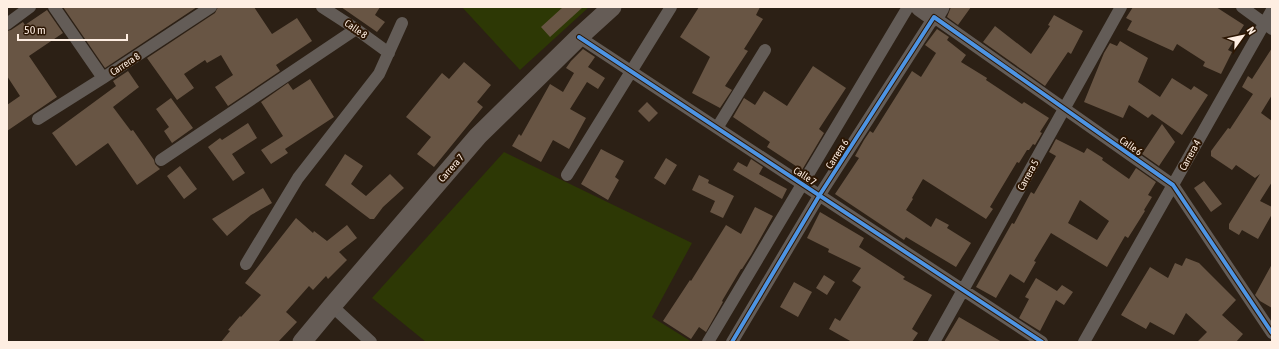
<svg xmlns="http://www.w3.org/2000/svg" width="1279" height="349" viewBox="0 0 1279 349" font-family="'Asap Condensed',sans-serif">
  <rect width="100%" height="100%" fill="#2c2015"/>
  <path fill="#2d3805" d="M462,7H589L520,70Z
    M504,152L692,243L652,317L692,342H426L372,298Z"/>
  <path fill="#685544" fill-rule="evenodd" d="M63,7H197L105,68Z
    M218,7H254L272,34L297,18L312,41L276,65L280,71L228,106L215,87L233,75L221,55L207,63L205,60L184,74L194,88L177,100L147,58L215,13Z
    M341,7H380L375,15L385,22L377,32Z
    M563,7H583L550,37L541,27Z
    M699,7H760L756,15L763,19L744,49L748,51L725,86L732,90L720,108L692,93L710,57L680,37Z
    M951,7H971L958,25L947,17Z
    M1133,7H1216L1244,25L1228,50L1232,52L1221,74L1203,66L1205,62L1177,44L1173,51L1127,30L1132,21L1126,18Z
    M47,10L63,33L29,56L57,97L7,131V105L20,96L7,76V31L11,30L23,22L25,25Z
    M1054,15L1083,31L1071,54L1068,52L1045,86L983,42L995,26L1031,54L1050,26L1048,25Z
    M937,29L949,37L947,40L966,55L961,62L987,78L986,80L1022,104L1024,102L1049,118L1040,132L1042,133L1035,145L1033,144L1029,150H1027L1019,163L1017,162L990,207L993,209L986,219L923,179L912,198L913,199L906,210L931,227L936,218L949,225L947,228L971,243L956,267L906,237L904,240L835,194L859,158L855,156L864,140L870,131L873,133L912,71L921,77L936,53L925,45Z
    M1120,41L1148,58L1138,82L1160,97L1172,78L1191,90L1194,86L1208,95L1182,135L1152,114L1148,118L1129,105L1123,118L1084,102L1104,53L1110,43L1117,46Z
    M1272,48V95L1261,113L1272,121V182L1260,201L1272,207V214L1258,239L1242,230L1239,235L1229,229V224L1260,174L1255,178L1236,165L1232,170L1211,156V151L1228,128L1230,129L1253,94L1242,87L1248,76L1252,79Z
    M583,49L595,57L588,67L605,78L598,89L587,82L570,109L586,118L569,149L553,140L541,162L512,146L519,134L521,136L550,84L563,92L574,73L566,68L571,61Z
    M464,62L491,85L477,102L483,107L434,167L417,154L431,137L406,117L442,73L449,79Z
    M813,66L846,88L819,129L824,133L802,170L767,147L770,142L733,117L744,98L755,105L764,91L787,106Z
    M128,71L139,87L113,107L131,131L133,130L154,160L155,164L160,169L137,185L108,143L76,166L52,133L116,86L113,81Z
    M310,79L334,117L285,149L288,153L271,164L261,150L283,136L261,102L288,83L293,90Z
    M171,98L193,128L172,143L164,131L169,127L156,109Z
    M647,102L658,113L649,122L638,111Z
    M248,123L257,138L232,154L245,173L233,181L208,147L220,138L222,140Z
    M1162,124L1175,142L1159,166L1142,154Z
    M1056,139L1084,153L1087,148L1103,158L1102,160L1129,179L1136,168L1156,182L1148,195L1152,197L1144,210L1145,211L1128,238L1125,236L1107,267L1051,233L1034,261L1036,262L1024,283L1010,274L996,298L976,287L1012,223L1014,224L1031,192L1034,194L1056,156L1049,152ZM1080,200L1109,221L1097,240L1068,223Z
    M601,149L624,161L615,177L619,180L608,200L581,184Z
    M345,154L363,166L351,184L366,196L390,174L404,188L383,207L374,219H370L325,185Z
    M666,158L677,165L665,185L654,178Z
    M751,159L763,167L759,174L787,189L782,199L733,170L738,162L747,167Z
    M180,166L197,189L184,199L167,176Z
    M699,175L709,180L708,183L734,196L723,218L710,212L715,201L692,190Z
    M1204,181L1222,204L1211,212L1194,188Z
    M263,188L272,203L251,215L227,236L212,219Z
    M755,207L773,216L751,255L742,269H741L722,301L723,302L706,332L699,327L691,339L663,321L690,280L691,281L726,225L741,234Z
    M820,212L864,238L859,247L905,277L903,279L932,295L912,329L918,333L912,342H852L829,329L835,318L840,321L861,287L852,281L861,268L828,252L829,249L807,238Z
    M296,218L313,233L314,231L327,241L347,225L357,238L339,252L347,260L328,279L326,276L313,290L309,286L286,312L297,322L278,342H221L230,331L228,330L240,316L241,317L261,295L245,283Z
    M1186,258L1199,263L1236,300L1222,315L1243,334L1236,342H1197L1207,332L1186,313L1174,335L1150,322L1146,329L1121,315L1150,267L1168,278L1175,263L1182,266Z
    M1272,264V308L1260,301L1255,295Z
    M824,275L835,282L827,295L816,288Z
    M1036,278L1057,291L1062,285L1073,292L1064,305L1056,300L1040,331L1019,318L1029,299L1025,297Z
    M794,282L812,292L798,317L780,307Z
    M959,317L1002,342H944Z"/>
  <g fill="none" stroke-linecap="round" stroke-linejoin="round">
    <path stroke="#635c57" stroke-width="12" d="M54,7L103,78
      M322,7L356,29L389,53
      M1242,7L1272,29
      M7,24L30,7
      M579,37L1042,342
      M38,119L103,78L211,7
      M717,128L765,50
      M161,160L356,29
      M567,175L671,7
      M246,264L298,178L379,74L402,23
      M332,306L371,342
      M708,342L908,7
      M732,342L819,196L934,17L1173,185L1272,333
      M934,342L1121,7
      M1084,342L1272,10"/>
    <path stroke="#655c56" stroke-width="19" d="M920,7L934,17L940,7
      M302,342L332,306L478,136L579,37L612,7"/>
    <defs>
      <path id="cycleway" d="M579,37L1042,342
        M732,342L819,196L934,17L1173,185L1272,333"/>
    </defs>
    <use href="#cycleway" stroke="#2c1603" stroke-width="6"/>
    <use href="#cycleway" stroke="#4d94e3" stroke-width="4"/>
  </g>
  <g text-anchor="middle" dominant-baseline="central" stroke-width="4" stroke-linejoin="round" paint-order="stroke">
    <g font-size="10" fill="#feeee2" stroke="#2c1603">
      <text transform="translate(356 29) rotate(35)">Calle 8</text>
      <text transform="translate(125 64) rotate(-33)">Carrera 8</text>
      <text transform="translate(1131 146) rotate(35)">Calle 6</text>
      <text transform="translate(837 154) rotate(-57)">Carrera 6</text>
      <text transform="translate(1190 155) rotate(-61)">Carrera 4</text>
      <text transform="translate(451 168) rotate(-49)">Carrera 7</text>
      <text transform="translate(1028 175) rotate(-61)">Carrera 5</text>
      <text transform="translate(805 176) rotate(33)">Calle 7</text>
    </g>
  </g>
  <rect width="1279" height="349" fill="none" stroke="#feeee2" stroke-width="16"/>
  <g transform="translate(1243 36) rotate(57)" stroke="#2c1603" stroke-width="3" paint-order="stroke">
  <path d="M0-3L7 15L0 10L-7 15Z" fill="#feeee2"/>
  <text y="-6" font-size="11" font-weight="bold" text-anchor="middle" fill="#feeee2">N</text>
  </g>
  <path d="M18 34v6h109v-6" fill="none" stroke="#feeee2" stroke-width="2"/>
  <text x="24" y="34" font-size="12" fill="#feeee2" stroke="#2c1603" stroke-width="3" paint-order="stroke">50 m</text>
</svg>
